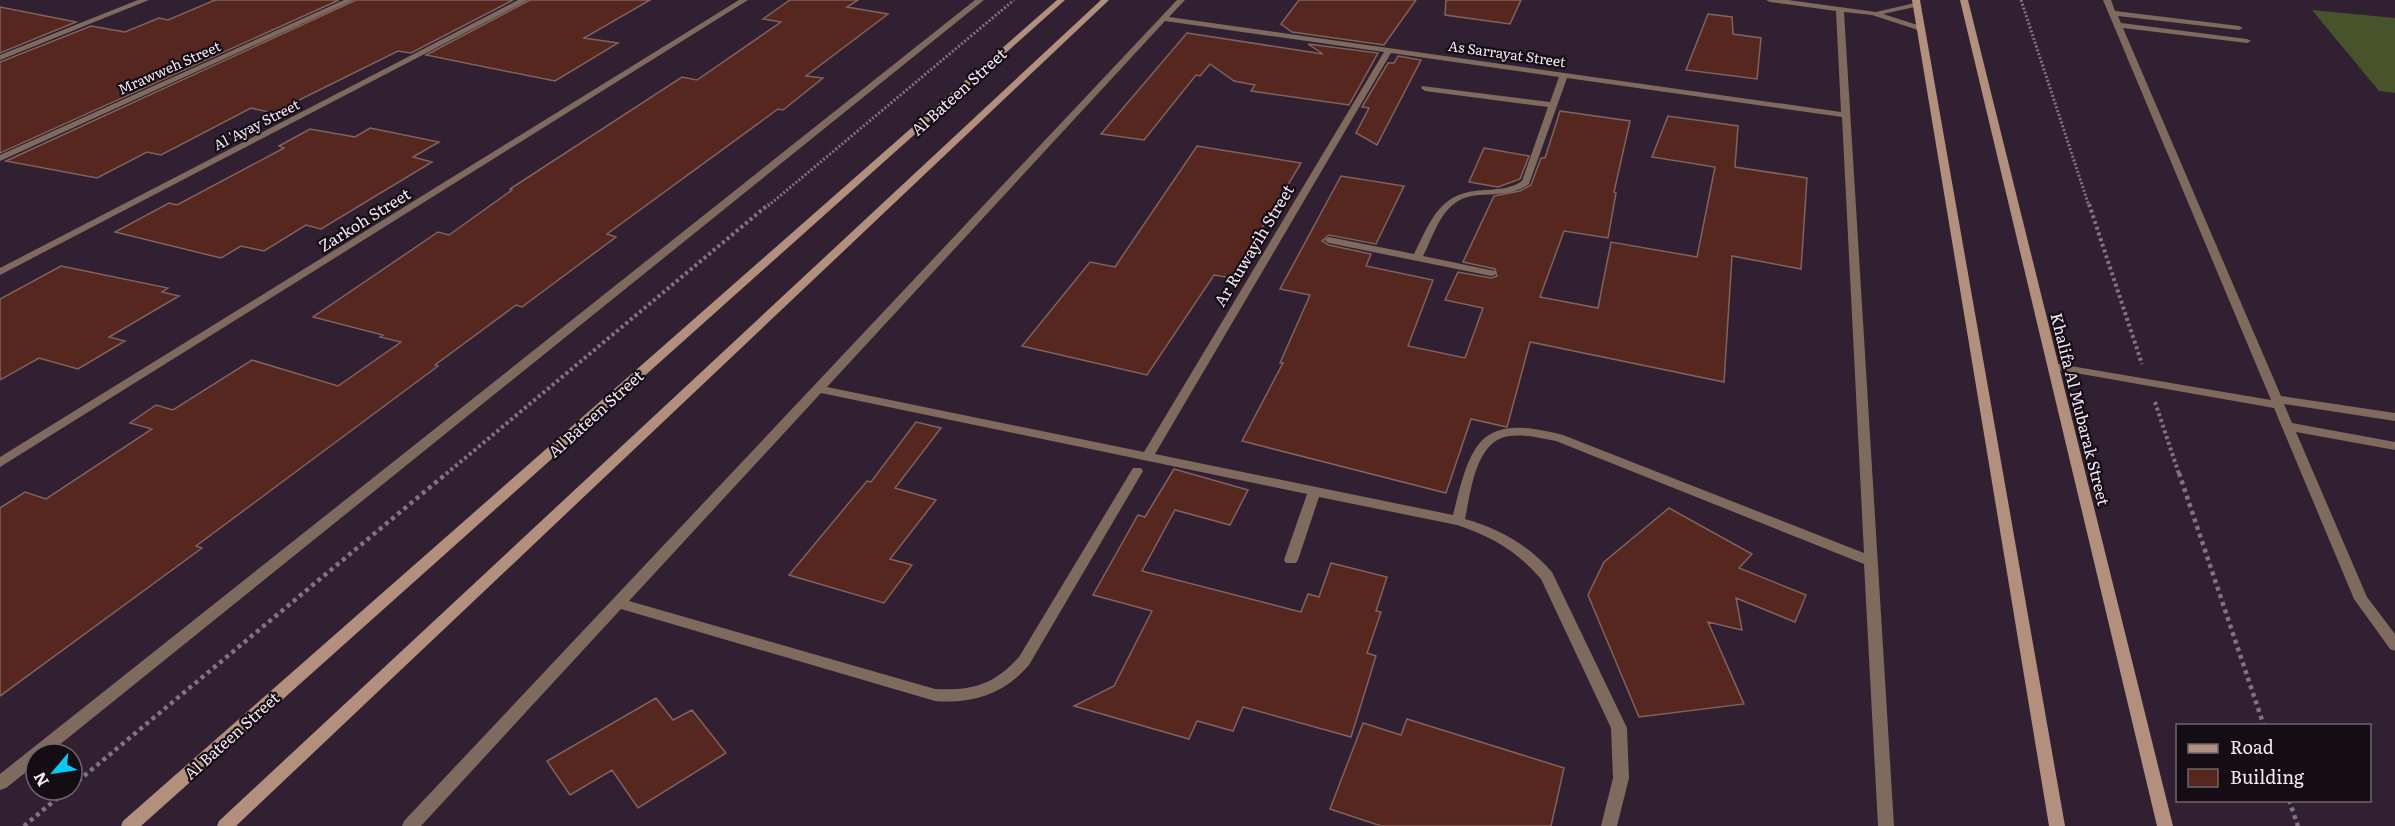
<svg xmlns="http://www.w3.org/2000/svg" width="2395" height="826" viewBox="0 0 2395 826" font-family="Literata,serif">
  <rect width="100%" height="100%" fill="#302031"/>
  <path fill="#48532c" d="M2312,10L2395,18V93L2379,91Z"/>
  <path fill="#56271e" stroke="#80635e" stroke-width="1.5" d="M215,0H339L0,153V62L91,26L125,32L159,18L168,20Z
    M356,0H513L411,53L398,51L273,113L251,108L161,155L147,152L97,178L6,161Z
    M530,0H650L584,38L618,43L555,81L426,55Z
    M790,0H858L847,7L888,14L806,76L823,78L783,110L778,109L607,234L616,237L522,307L516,305L435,365L438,366L196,546L202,548L0,696V508L25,492L46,499L152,429L130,423L156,405L173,410L252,360L338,386L401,342L380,337L383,335L313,317L438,232L449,235L512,190L510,189L682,77L697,80L781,22L763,19Z
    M1299,0H1416L1384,45L1292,32L1281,24Z
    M1446,0H1521L1510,24L1445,15Z
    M0,7L76,22L0,53Z
    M1708,14L1732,17L1733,34L1761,38L1757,79L1686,70Z
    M1187,33L1323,54L1308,44L1378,53L1349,105L1251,91L1255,85L1234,81L1210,64L1200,76L1196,75L1144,140L1101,134Z
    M1398,56L1421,60L1377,145L1356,133L1369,108L1362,107L1388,63H1394Z
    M1560,111L1630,121L1614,192L1616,193L1608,238L1564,231L1540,297L1598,308L1611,242L1697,257L1715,167L1652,157L1668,116L1738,126L1735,167L1807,178L1801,269L1732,256L1724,382L1530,342L1507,427L1471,419L1446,493L1242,441L1283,363H1280L1310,295L1280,289L1341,176L1404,186L1376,244L1329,235L1322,241L1329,245L1371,254L1366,266L1433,280L1408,346L1465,358L1483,308L1445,300L1458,272L1491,278L1497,276L1495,269L1463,262L1494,196L1520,191L1531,185L1541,158H1545Z
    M370,128L439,142L413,157L432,162L321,229L306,225L264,251L241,246L221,258L115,232L169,203L177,205L284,148L279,146L310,129L355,137Z
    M1197,146L1301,163L1232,278L1214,275L1147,375L1022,346L1090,262L1115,267Z
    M1484,148L1529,156L1520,179L1498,187L1469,182Z
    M61,266L168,288L162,292L179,296L109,337L125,341L78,369L39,358L0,380V299Z
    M916,422L941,428L895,488L936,500L890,559L912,565L884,603L789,575L867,481L871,482Z
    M1174,469L1248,490L1230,525L1175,510L1142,571L1301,612L1308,594L1319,597L1331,563L1387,577L1376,611L1381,612L1367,653L1376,656L1351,737L1243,707L1233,731L1197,721L1189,739L1074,706L1114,686L1152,611L1093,595L1138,515L1145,517Z
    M1669,508L1752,554L1739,568L1806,595L1795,622L1736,598L1742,630L1708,622L1744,704L1639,717L1588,595L1604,562Z
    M656,698L673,720L692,710L726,753L638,808L612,770L570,795L547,761Z
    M1407,719L1564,768L1551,826H1381L1330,809L1363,723L1401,735Z"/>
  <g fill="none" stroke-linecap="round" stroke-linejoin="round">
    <path stroke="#817382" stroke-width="3" stroke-dasharray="2 2" stroke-linecap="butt" d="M2021,0L2089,206
      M768,206L1014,0"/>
    <path stroke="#817382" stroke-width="4" stroke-dasharray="3 3" stroke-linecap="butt" d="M2089,204L2142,364
      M2155,402L2179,474
      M446,474L769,204"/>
    <path stroke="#817382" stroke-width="4.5" stroke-dasharray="4 4" stroke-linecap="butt" d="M2179,473L2264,726
      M72,786L447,473
      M2289,800L2298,826
      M24,826L67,790"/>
    <path fill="#7f6a5e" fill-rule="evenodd" d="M2103,0H2111L2115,11L2239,26L2243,28L2239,30L2118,16L2121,23L2247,39L2251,41L2247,43L2123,28L2281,396L2395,413V421L2284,404L2292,423L2395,442V450L2296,432L2367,597L2395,634V651L2390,649L2354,599L2274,408L2053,369L2047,366L2053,363L2271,400Z"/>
    <path fill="#7f6a5e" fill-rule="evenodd" d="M138,0H149L0,60V55Z
      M344,0H354L0,161V155Z
      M518,0H528L0,275V268Z
      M739,0H748L0,467V457Z
      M975,0H984L48,754H36V764L6,788L0,790V774Z
      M1177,0H1185L1169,17L1841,112L1836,11L1770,2L1766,0H1788L1876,12L1919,2V6L1883,14L1924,27V31H1921L1872,15L1844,12L1894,826H1878L1864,564L1556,441C1541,438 1525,434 1509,436C1475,441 1471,492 1465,519C1500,529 1528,545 1552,572L1627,728L1629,778L1617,826H1601L1613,778L1611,728L1541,579C1518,552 1491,536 1457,525L1319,497L1298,560L1296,563H1286L1284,560L1307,494L821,393L629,601L935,689C972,691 994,685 1019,657L1133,468H1141L1143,471L1029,665C1004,694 973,704 935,701L621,609L421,826H402L404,821ZM1165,21L1384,52L1144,452L827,387ZM1391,53L1559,77L1550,102L1422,86L1421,88L1425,91L1548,107L1522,181C1510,189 1499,189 1486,190C1440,191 1432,218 1414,254L1329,237L1324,240L1329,243L1491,276L1495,275L1496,273L1495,271L1423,256C1432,239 1438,216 1454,204C1475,187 1505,202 1529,184L1567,78L1842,117L1864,553L1563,435C1479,413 1471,442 1453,515L1155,454Z"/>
    <path fill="#b2907d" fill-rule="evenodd" d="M1057,0H1065L141,826H121L123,821Z
      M1101,0H1109L236,826H217L219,821Z
      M1912,0H1920L2065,826H2049Z
      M1960,0H1968L2173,826H2157Z"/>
  </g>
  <g text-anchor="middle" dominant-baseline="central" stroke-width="4.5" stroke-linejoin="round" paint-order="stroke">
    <g font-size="14" fill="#f3e8f4" stroke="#140d14">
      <text transform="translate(1507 53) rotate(8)">As Sarrayat Street</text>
      <text transform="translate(169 67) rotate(-24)">Mrawweh Street</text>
      <text transform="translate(256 124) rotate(-27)">Al 'Ayay Street</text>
    </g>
    <g font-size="16" fill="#f3e8f4" stroke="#140d14">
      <text transform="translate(958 91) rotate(-42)">Al Bateen Street</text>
      <text transform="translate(364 219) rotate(-32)">Zarkoh Street</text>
      <text transform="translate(1253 245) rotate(-59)">Ar Ruwayih Street</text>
      <text transform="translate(2081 409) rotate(76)">Khalifa Al Mubarak Street</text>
      <text transform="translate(595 413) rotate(-42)">Al Bateen Street</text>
      <text transform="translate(231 735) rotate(-42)">Al Bateen Street</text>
    </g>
  </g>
  <rect x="2176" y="724" width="195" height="78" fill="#140d14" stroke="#6d656e" stroke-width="1.5"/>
  <rect x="2188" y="744" width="30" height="9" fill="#b2907d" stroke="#6d656e" stroke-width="1.5"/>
  <text x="2230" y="754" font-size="18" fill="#f3e8f4">Road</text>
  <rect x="2188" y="769" width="30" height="18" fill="#56271e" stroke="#6d656e" stroke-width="1.5"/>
  <text x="2230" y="784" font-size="18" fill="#f3e8f4">Building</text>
  <g transform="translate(54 772) rotate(241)"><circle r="28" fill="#140d14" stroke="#6d656e" stroke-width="1.5"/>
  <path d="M0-4.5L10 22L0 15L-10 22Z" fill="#03cbf9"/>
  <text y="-9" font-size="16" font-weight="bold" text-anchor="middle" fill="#f3e8f4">N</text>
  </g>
</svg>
